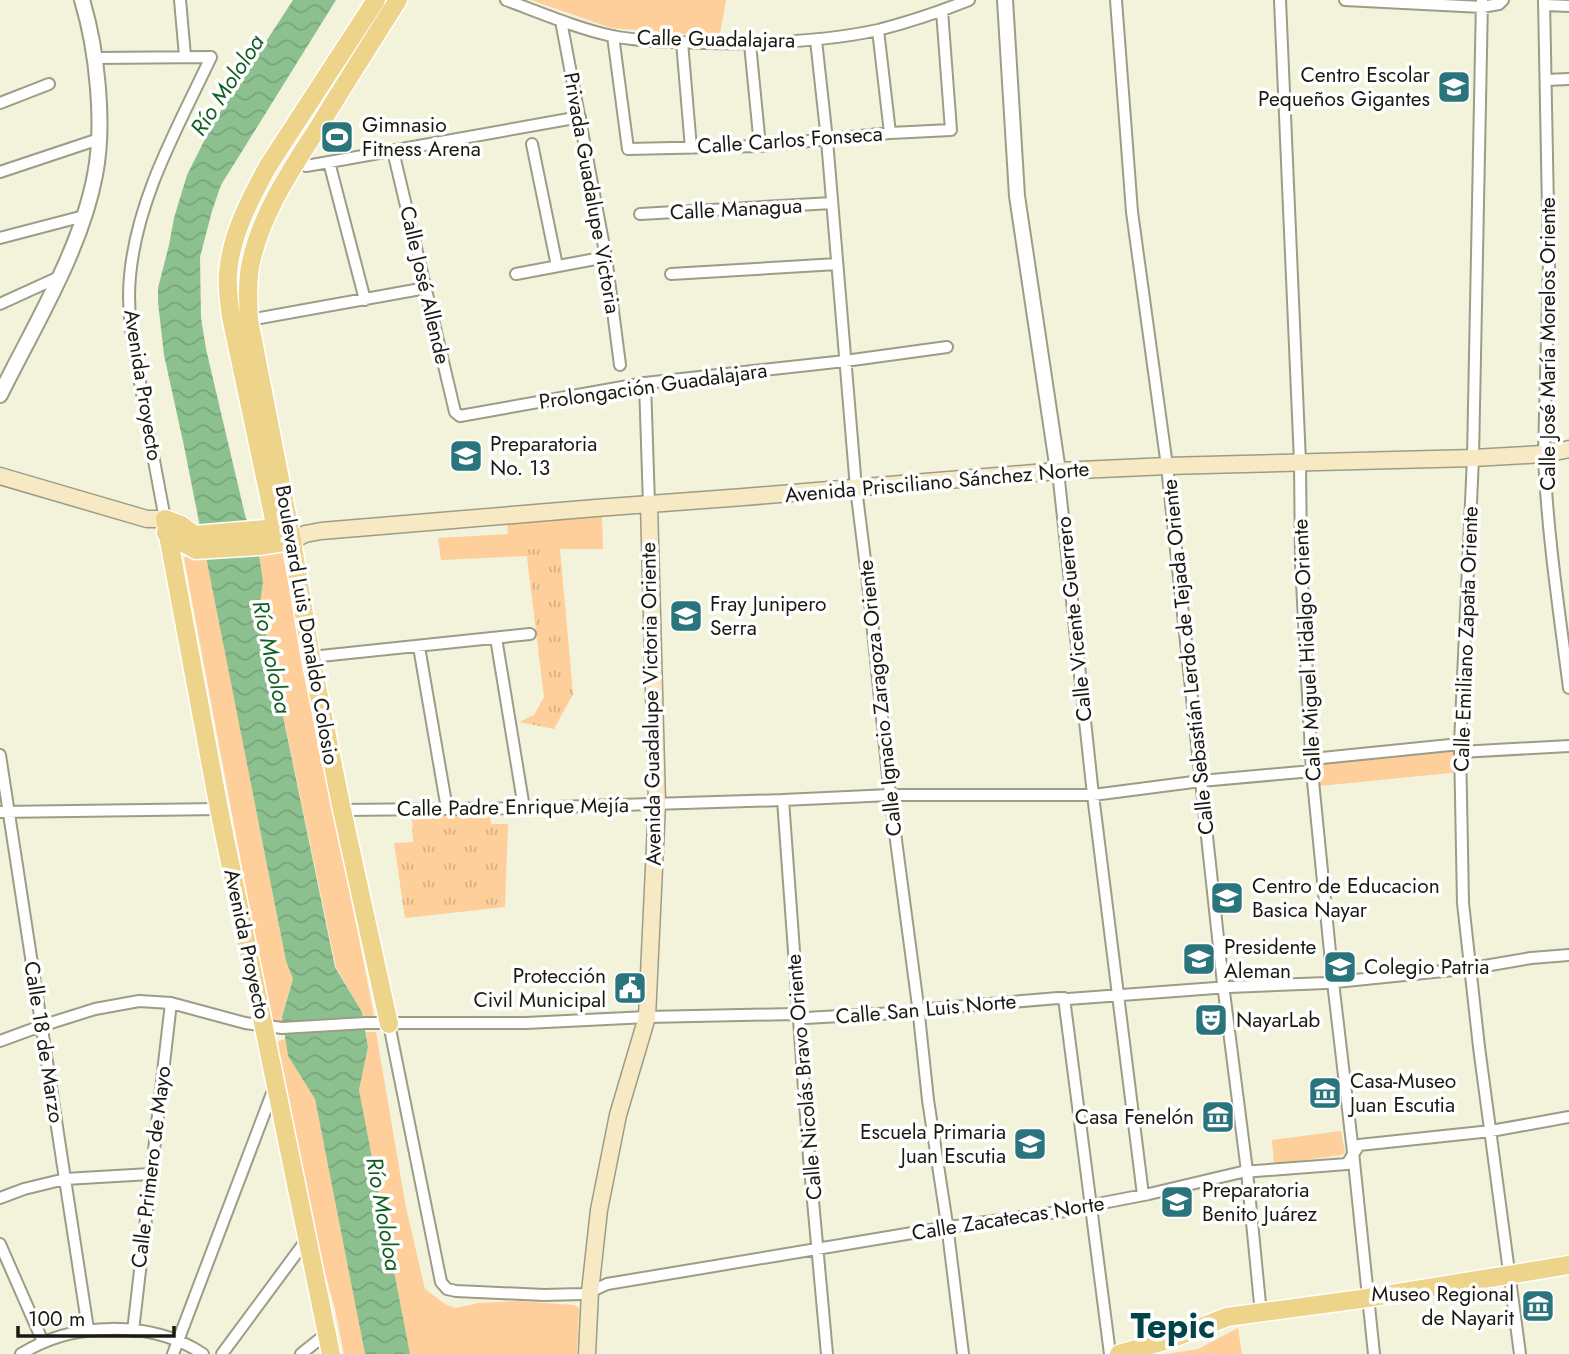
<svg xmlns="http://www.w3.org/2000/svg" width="1569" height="1354" viewBox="0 0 1569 1354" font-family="Jost,sans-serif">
  <defs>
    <pattern id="grass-tufts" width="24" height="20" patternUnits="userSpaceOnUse" patternTransform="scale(1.75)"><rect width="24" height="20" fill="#fece9b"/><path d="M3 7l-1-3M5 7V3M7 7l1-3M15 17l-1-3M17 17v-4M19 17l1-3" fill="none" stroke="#d9b084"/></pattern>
    <pattern id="water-waves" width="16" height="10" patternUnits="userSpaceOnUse" patternTransform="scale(1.75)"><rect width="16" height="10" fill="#8cc18f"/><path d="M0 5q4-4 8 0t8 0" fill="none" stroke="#78a57a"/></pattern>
  </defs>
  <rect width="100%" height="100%" fill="#f3f3dc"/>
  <path fill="url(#grass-tufts)" d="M526,549H560L573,694L554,729L519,722L534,715L544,697Z
    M490,813L491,824H508L505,907L405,918L394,843L413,842L412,817Z"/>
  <path fill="#fece9b" d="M531,0H726L720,34H684L611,28Z
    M602,516L603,549H527V556L441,560L438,538L508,534L507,522Z
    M281,546L368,985L374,1016L364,1017L362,1012L336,967L260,605L263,581L257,550Z
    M205,552L286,961L293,979L282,1017L283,1026L273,1024L270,1016L184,558L188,555Z
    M1460,744V772L1310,787L1308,758Z
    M366,1032H376L406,1208L425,1289L445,1304L455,1308L479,1303L518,1301L574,1305L579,1308L577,1354H410L359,1090L368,1047Z
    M286,1039L288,1056L315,1099L365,1354H344L335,1309L314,1234L273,1045L281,1040Z
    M1341,1131L1345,1153L1342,1155L1274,1164L1272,1140Z
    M1238,1328L1242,1354H1166L1198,1349Z"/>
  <path fill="url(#water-waves)" d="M293,0H336L221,185L212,211L200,257L201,318L206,349L245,515L259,556L263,581L260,605L335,967L362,1012L368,1047L359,1090L410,1354H365L315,1099L288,1056L282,1017L293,979L286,961L184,446L164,355L158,302V288L169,245L174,218L187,175L213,123Z"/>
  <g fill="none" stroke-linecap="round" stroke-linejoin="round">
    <defs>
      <path id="minor" d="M180,0L185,56
        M506,0C541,13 576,28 612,36C641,42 678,42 708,43C765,44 822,42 878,30C909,22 939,12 969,0
        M1116,0L1132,212L1167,466L1201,781L1223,984L1247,1171L1261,1314
        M1280,0L1300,462L1301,563L1312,771L1333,982L1353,1152L1374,1354
        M1345,0L1482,7L1499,4L1503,0
        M1482,0L1473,458L1460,744L1463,903L1479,1047L1520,1354
        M1544,0L1549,262L1544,454C1547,532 1559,610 1569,688
        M1545,5L1569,6
        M561,21L606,257L620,365
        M878,30L890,133
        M613,36L628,149L760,146L890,133L951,130L942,11
        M816,40L827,140L856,488L869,592L890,795L918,1006L928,1100L947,1224L963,1354
        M682,42L691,148
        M750,44L760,146
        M95,58L211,57C178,127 137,198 130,276C126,316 135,354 142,393C149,435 157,477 165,519
        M1546,80L1569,79
        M0,103L49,84
        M532,144L557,266
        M393,151L455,412L460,416L645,383L845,361L947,347
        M297,161L306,166L329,162L580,117
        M329,162L365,300
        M0,172L99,139
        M640,214L832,203
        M0,238L84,216
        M516,274L606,257
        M671,274L837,264
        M0,304L59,277
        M249,320L426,288
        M645,383L649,504
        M1058,471L1093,795L1143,1195
        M496,638L524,808
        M419,647L447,809
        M311,657L530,634
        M1460,752L1569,746
        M0,755L88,1329
        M1312,759L1460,744
        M783,800L809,1157L827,1354
        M342,810L524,808L783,800L890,795H1093L1201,781L1312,771
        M0,812L219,809
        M1064,998L1110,1354
        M389,1024L441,1282L447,1289L456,1291L544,1295L582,1294L590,1292L607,1284L942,1228L1087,1208L1092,1205L1149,1194L1242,1172L1347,1164L1359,1145L1491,1131L1569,1117
        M0,1041L41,1026L95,1009L139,1001L171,1003L245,1023L282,1028L366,1023H526L647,1017L793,1014L805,1018L913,1012L918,1010L1058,998L1068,999L1229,987L1326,983L1473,968L1531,958L1569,955
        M0,1198L24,1189L65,1179L150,1174
        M0,1244L43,1342
        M133,1331L171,1003
        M21,1354C73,1321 151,1320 203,1354
        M173,1354L274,1088
        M222,1354L307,1239
        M301,1354L326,1334"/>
      <path id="tertiary" d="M1005,0L1017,196L1058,471
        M0,395C34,326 81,250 95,175C105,124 97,49 82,0"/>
      <path id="secondary" d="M0,476L147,519H165
        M292,541L305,534L321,531L596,508L744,497L1058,471L1167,466L1473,458L1544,454L1569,449
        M587,1354L590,1292L599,1210L618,1115L647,1017L657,804L649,504"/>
      <path id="primary" d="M289,527L194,535L181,525L165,519L219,809L331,1354
        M166,533L196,550L258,546L291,541
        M279,543L231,317C229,303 227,288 228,273C231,235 250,199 268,166L376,0
        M389,1024L342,810L311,657L292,541L249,320C248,302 247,284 250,267C260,214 293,167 321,123C346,82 372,41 398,0
        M1119,1354L1168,1340L1227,1317L1361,1299L1569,1265"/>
    </defs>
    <use href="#minor" stroke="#9c9c87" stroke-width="14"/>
    <use href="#tertiary" stroke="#9c9c87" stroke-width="18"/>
    <use href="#secondary" stroke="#9c9c87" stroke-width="19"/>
    <use href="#primary" stroke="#fff" stroke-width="21"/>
    <use href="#minor" stroke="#fff" stroke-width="10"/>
    <use href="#tertiary" stroke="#fff" stroke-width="14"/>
    <use href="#secondary" stroke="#f6e9c4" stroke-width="16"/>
    <use href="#primary" stroke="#eed38a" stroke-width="18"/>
  </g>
  <defs>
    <symbol id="school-square" viewBox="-11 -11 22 22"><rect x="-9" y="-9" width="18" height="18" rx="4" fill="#2a747b" stroke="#fff"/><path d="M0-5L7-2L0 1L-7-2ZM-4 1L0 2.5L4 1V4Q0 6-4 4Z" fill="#fff"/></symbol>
    <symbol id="stadium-square" viewBox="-11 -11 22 22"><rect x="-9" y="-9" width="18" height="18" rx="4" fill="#2a747b" stroke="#fff"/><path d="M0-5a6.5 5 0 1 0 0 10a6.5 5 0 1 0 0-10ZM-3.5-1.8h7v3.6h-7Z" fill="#fff"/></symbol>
    <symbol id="university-square" viewBox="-11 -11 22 22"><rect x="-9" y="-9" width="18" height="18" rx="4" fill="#2a747b" stroke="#fff"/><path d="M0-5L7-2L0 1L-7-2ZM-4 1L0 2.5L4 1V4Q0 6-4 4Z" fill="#fff"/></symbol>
    <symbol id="civic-square" viewBox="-11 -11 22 22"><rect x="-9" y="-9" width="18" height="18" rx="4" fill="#2a747b" stroke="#fff"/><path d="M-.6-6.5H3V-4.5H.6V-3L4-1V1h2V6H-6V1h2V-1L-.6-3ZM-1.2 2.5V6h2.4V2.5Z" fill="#fff"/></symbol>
    <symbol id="theatre-square" viewBox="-11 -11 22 22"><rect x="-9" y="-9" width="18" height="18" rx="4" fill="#2a747b" stroke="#fff"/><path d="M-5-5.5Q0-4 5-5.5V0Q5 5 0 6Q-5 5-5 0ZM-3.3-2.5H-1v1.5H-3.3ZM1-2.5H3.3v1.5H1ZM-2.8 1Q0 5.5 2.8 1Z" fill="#fff"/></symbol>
    <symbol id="museum-square" viewBox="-11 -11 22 22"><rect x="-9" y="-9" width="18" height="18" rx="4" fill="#2a747b" stroke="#fff"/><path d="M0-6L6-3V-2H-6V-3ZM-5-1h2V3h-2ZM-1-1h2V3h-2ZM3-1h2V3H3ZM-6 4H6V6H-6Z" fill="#fff"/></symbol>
  </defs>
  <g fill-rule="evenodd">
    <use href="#school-square" x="1435" y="68" width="38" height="38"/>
    <use href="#stadium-square" x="318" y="118" width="38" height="38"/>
    <use href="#school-square" x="447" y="437" width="38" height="38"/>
    <use href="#university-square" x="667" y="597" width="38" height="38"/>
    <use href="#school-square" x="1208" y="879" width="38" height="38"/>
    <use href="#school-square" x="1180" y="940" width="38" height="38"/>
    <use href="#school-square" x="1321" y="948" width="38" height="38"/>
    <use href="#civic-square" x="611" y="969" width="38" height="38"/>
    <use href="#theatre-square" x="1192" y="1001" width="38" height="38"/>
    <use href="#museum-square" x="1306" y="1074" width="38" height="38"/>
    <use href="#museum-square" x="1199" y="1098" width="38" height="38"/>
    <use href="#school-square" x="1011" y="1125" width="38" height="38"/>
    <use href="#university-square" x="1158" y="1183" width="38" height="38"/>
    <use href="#museum-square" x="1519" y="1287" width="38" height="38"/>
  </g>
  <g text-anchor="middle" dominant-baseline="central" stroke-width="7" stroke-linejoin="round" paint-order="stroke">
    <g font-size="21" fill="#1a1a12" stroke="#fff">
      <text transform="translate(716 39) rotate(1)">Calle Guadalajara</text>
      <text transform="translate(790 140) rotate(-4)">Calle Carlos Fonseca</text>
      <text transform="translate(592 193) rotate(80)">Privada Guadalupe Victoria</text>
      <text transform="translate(736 209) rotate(-3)">Calle Managua</text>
      <text transform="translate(425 285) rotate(77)">Calle José Allende</text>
      <text transform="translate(1548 344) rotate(-90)">Calle José María Morelos Oriente</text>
      <text transform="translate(143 385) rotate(81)">Avenida Proyecto</text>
      <text transform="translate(653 386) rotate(-8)">Prolongación Guadalajara</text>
      <text transform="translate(937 482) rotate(-5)">Avenida Prisciliano Sánchez Norte</text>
      <text transform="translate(1074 619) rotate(-96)">Calle Vicente Guerrero</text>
      <text transform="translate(307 625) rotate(80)">Boulevard Luis Donaldo Colosio</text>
      <text transform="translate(1466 639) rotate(-88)">Calle Emiliano Zapata Oriente</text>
      <text transform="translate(1307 650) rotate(-93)">Calle Miguel Hidalgo Oriente</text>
      <text transform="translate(1188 657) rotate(-96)">Calle Sebastián Lerdo de Tejada Oriente</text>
      <text transform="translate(880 698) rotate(-96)">Calle Ignacio Zaragoza Oriente</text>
      <text transform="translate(651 704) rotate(-91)">Avenida Guadalupe Victoria Oriente</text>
      <text transform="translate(513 807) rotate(-1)">Calle Padre Enrique Mejía</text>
      <text transform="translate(247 944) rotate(78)">Avenida Proyecto</text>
      <text transform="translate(926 1009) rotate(-5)">Calle San Luis Norte</text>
      <text transform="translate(44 1042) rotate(81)">Calle 18 de Marzo</text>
      <text transform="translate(804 1077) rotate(-95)">Calle Nicolás Bravo Oriente</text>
      <text transform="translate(151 1167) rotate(-83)">Calle Primero de Mayo</text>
      <text transform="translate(1008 1218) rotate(-9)">Calle Zacatecas Norte</text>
    </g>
    <g font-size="21" fill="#1a1a12" stroke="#fff" text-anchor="start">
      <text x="1430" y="75" text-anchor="end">Centro Escolar<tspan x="1430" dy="24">Pequeños Gigantes</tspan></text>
      <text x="362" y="125">Gimnasio<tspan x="362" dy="24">Fitness Arena</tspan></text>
      <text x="490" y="444">Preparatoria<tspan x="490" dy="24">No. 13</tspan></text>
      <text x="710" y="604">Fray Junipero<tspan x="710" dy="24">Serra</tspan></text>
      <text x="1252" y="886">Centro de Educacion<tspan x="1252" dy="24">Basica Nayar</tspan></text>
      <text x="1224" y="947">Presidente<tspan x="1224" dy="24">Aleman</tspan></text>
      <text x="1364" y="967">Colegio Patria</text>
      <text x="606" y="976" text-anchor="end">Protección<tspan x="606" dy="24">Civil Municipal</tspan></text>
      <text x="1236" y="1020">NayarLab</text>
      <text x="1350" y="1081">Casa-Museo<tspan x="1350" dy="24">Juan Escutia</tspan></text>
      <text x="1194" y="1117" text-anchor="end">Casa Fenelón</text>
      <text x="1006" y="1132" text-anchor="end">Escuela Primaria<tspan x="1006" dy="24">Juan Escutia</tspan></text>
      <text x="1202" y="1190">Preparatoria<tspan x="1202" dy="24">Benito Juárez</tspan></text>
      <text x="1514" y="1294" text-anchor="end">Museo Regional<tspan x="1514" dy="24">de Nayarit</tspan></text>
    </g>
    <g font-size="23" font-style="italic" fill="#105f21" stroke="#fff">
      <text transform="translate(227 85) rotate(-57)">Río Mololoa</text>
      <text transform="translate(272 657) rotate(78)">Río Mololoa</text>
      <text transform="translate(384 1214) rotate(80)">Río Mololoa</text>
    </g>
    <g font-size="35" font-weight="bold" fill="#01454a" stroke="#fff">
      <text x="1173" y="1326">Tepic</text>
    </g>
  </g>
  <path d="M18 1326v10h156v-10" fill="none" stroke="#1a1a12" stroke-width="3.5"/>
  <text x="28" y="1326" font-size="21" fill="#1a1a12" stroke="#ffffff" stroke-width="5" paint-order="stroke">100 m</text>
</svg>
